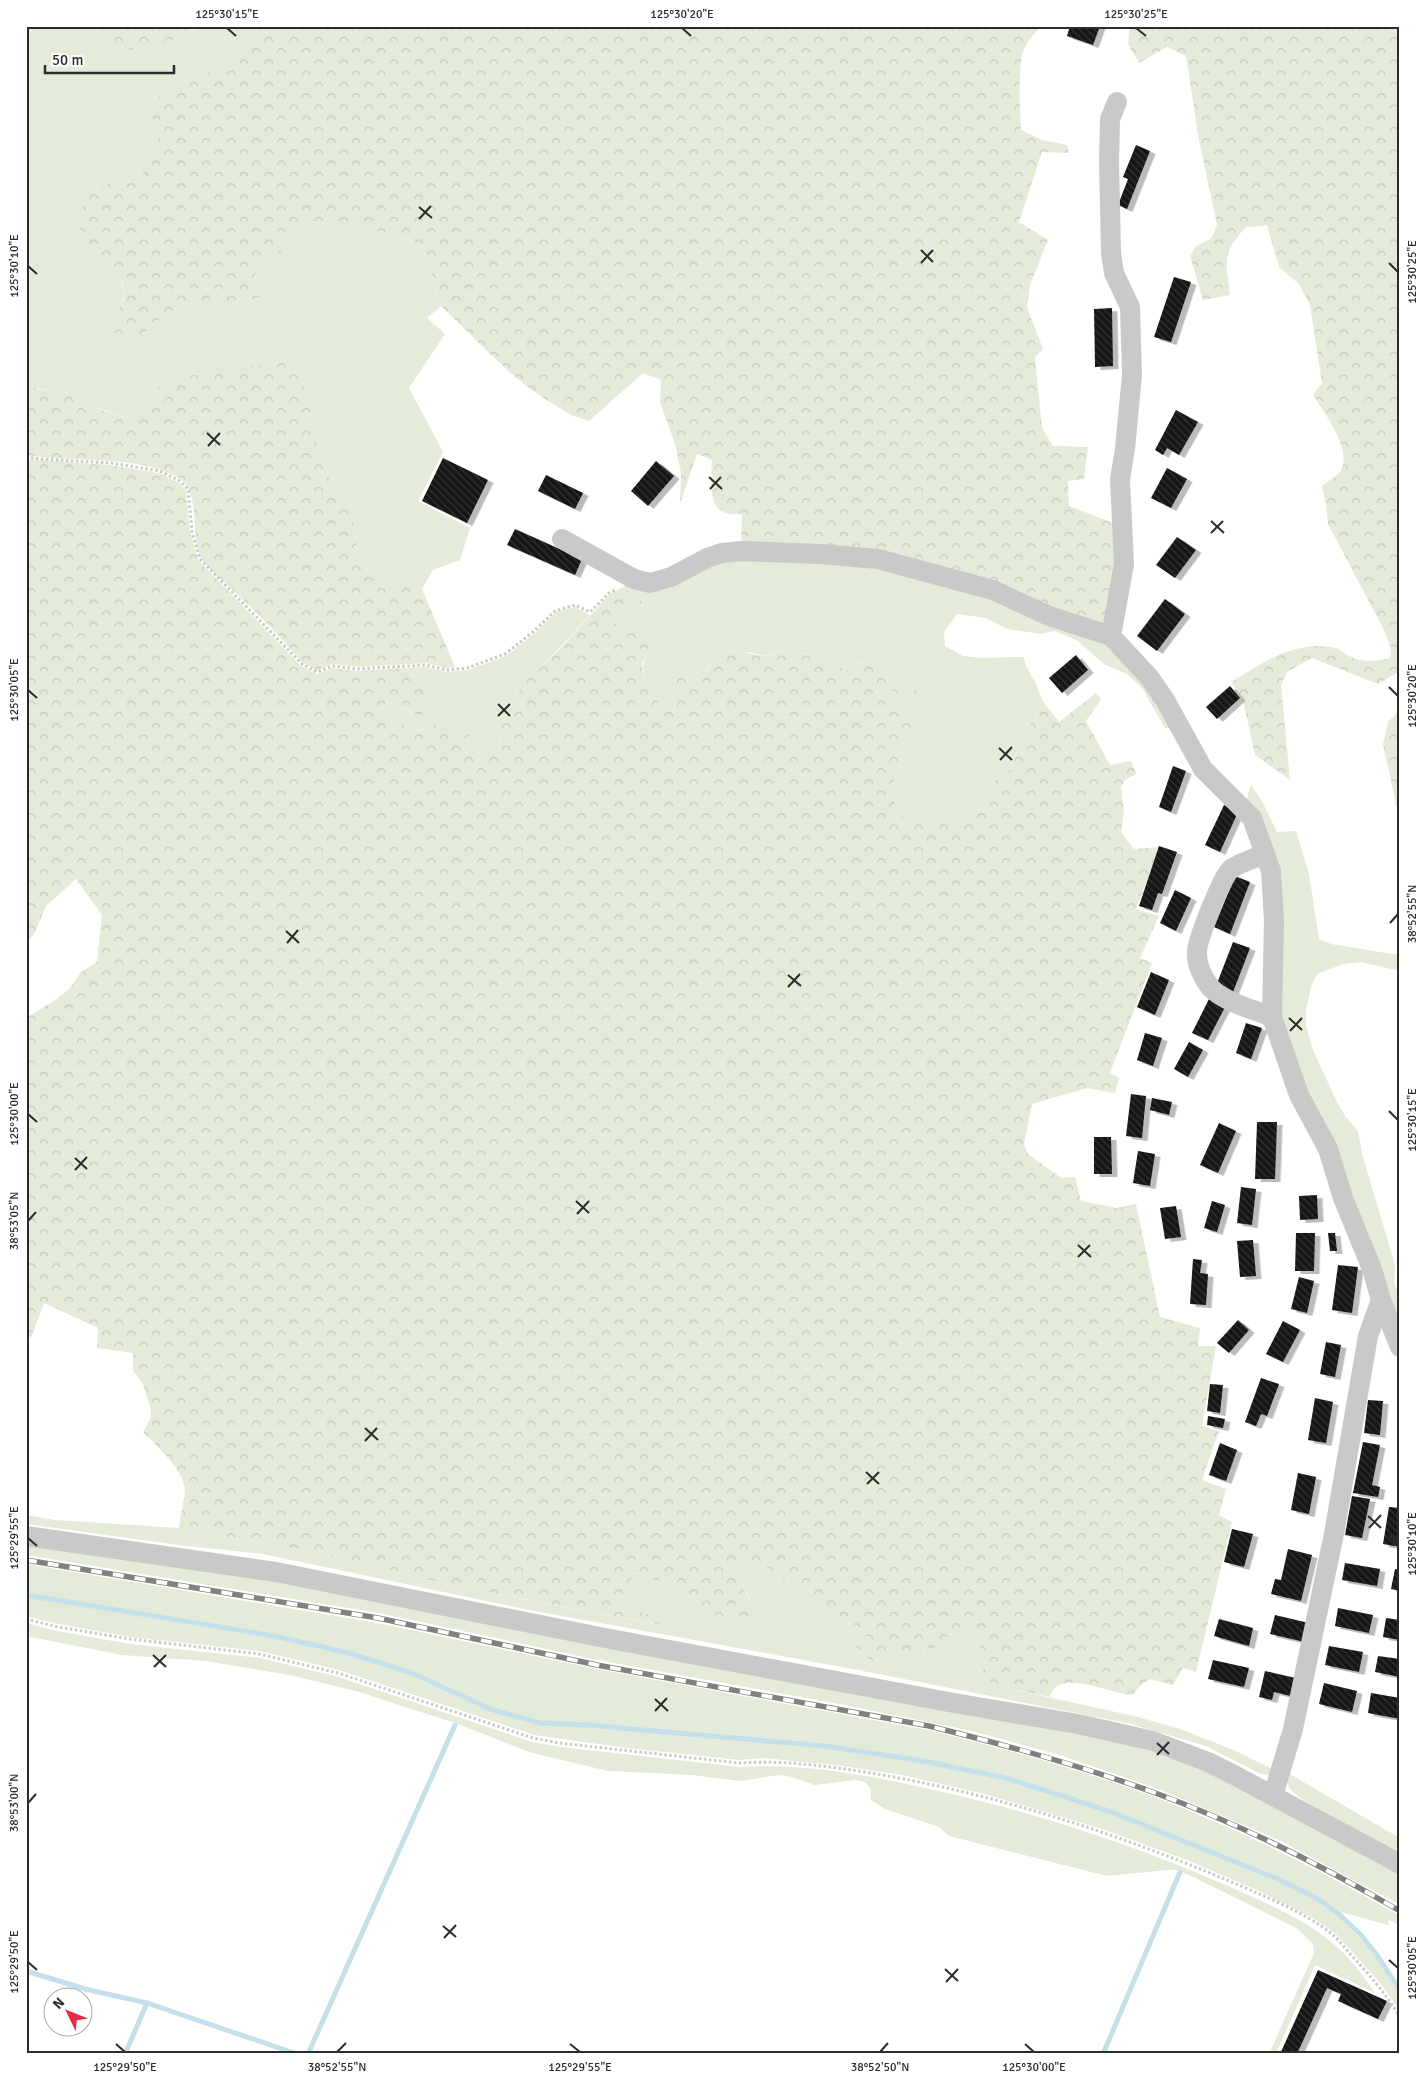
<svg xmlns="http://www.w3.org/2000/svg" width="1426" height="2080" viewBox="0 0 1426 2080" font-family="Signika,sans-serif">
  <defs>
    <pattern id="forest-crowns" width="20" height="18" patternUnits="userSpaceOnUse" patternTransform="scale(1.25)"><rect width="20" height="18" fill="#e4ebd9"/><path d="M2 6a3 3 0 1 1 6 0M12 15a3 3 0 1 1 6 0" fill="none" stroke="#c4caba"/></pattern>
    <pattern id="building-back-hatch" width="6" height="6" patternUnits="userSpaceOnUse" patternTransform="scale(1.25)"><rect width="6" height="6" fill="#131313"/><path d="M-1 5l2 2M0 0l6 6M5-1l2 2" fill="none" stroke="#363636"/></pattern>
    <filter id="shadow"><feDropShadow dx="5.5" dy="3" stdDeviation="0" flood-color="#0004"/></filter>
  </defs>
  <rect width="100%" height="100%" fill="#fff"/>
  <path fill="#e4ebd9" d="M26,26H91L96,35L193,30L198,26H257L246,44L218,68L187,81L147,102L157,132L159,149L139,178L111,182L88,250C101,261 128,278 123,298C121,308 114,318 110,327L143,334L155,322L179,306L192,302L214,306L232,301L263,298L254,280L258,266L281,251L295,235L314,222L333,225H355L414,241L424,252L441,306L427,318L445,334L409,388L443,452L418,501L470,528L460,560L433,570L422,589L382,579L367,571L357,548L352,508L328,476L320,460L309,404L303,382L214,373L169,379L153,393L151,414L128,418L42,389L26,386Z
    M752,559L876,565L950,582L1098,640L1112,648L1132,666L1171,728H1165L1142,688L1127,674L1104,664L1078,641L1055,631L1041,634L1007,629L986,618L957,614L944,632L945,646L963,656L982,658L1023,657C1026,666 1030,674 1035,682C1039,690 1040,697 1045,704L1026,730L1009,770L997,777L987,791L979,813C954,822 935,824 908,823C887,796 891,793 900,762C902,756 901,749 903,743C907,732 913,734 915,719L879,698L877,690L889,688L924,708L919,703L926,698C914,688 873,660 858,663C854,664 852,668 850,671L825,664L804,654L785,651L764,656L748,652L712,661L705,672C690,672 672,674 673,693C673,701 676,705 673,713C669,710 662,708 659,704C647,692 639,670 646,655L614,622L616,610L624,608L636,610L645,604L623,587L632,583L702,566Z
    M575,607L590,615L551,657L542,664L521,686L499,729L500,748L489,756L472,750L457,740L450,739L448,727L429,728L418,731L387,717L383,708L386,702L400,706L413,715L426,706C430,688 417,680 406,668L426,667L446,672L468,670L506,656L535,633L556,612Z
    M1251,785L1263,803L1277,832L1296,831L1309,874L1319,939C1333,946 1335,944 1349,947C1366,949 1382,953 1400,955V971L1361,962L1343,964L1317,974L1311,987L1306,1010V1026L1313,1050L1336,1100L1345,1116L1358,1131L1363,1157L1395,1265L1394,1283L1400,1295V1335L1283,1039L1278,920L1245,804Z
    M26,1515L55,1520L179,1528L337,1557L453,1586L665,1626L620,1605L623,1594L631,1587V1574L640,1572L654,1580L671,1583L686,1592L696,1602H751L737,1571L744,1561L766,1567L800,1592L856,1626L867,1637L854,1645L871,1661L886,1656L934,1648L958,1628L967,1627L977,1637L986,1667L976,1674L1006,1688L1134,1716L1180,1729L1236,1751L1276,1771L1270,1775L1261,1774L1206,1746L1127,1723L858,1670L529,1610L263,1554L187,1546L26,1524Z
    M26,1541L203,1567L1077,1729L1180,1756L1400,1870V1905L1279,1840L1161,1790L1060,1755L972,1731L844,1705L598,1660L379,1613L26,1555Z
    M26,1564L377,1623L597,1669L928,1730C1005,1749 1083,1770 1157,1798C1241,1830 1322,1871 1400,1916V1926L1389,1920L1388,1925L1341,1912L1316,1895L1279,1878L1109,1809L1007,1776L930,1760L825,1744L587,1723L542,1721L494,1708L413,1671L345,1651L274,1634L26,1593Z
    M26,1597L274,1638L344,1654L411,1675L493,1712L541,1725L587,1727L825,1748L929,1764L1006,1780L1108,1812L1277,1881L1314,1898L1338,1915L1376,1956L1400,1994V2011L1381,1984L1335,1933L1313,1918L1259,1891L1187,1860L1102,1829L988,1795L903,1775L835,1765L764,1758L739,1760L627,1748L534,1735L339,1670L259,1651L130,1637L58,1624L26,1616Z
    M26,1623L57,1631L130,1644L260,1658L339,1677L532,1742L561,1747L740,1767C807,1763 873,1776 938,1791C1037,1813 1135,1845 1228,1886C1263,1902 1302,1917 1331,1942C1349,1956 1363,1975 1375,1993L1315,1965L1276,2054H1269L1314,1953L1313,1944L1298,1929L1185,1873L1176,1870H1168L1107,1876L949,1836L939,1827L885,1809L871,1800V1789L865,1782L855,1780L815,1785L792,1777L779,1775L740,1781L692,1775L608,1771L529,1752L458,1724L356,1691L289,1675L206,1661L122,1655L26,1636Z
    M1286,1772L1400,1838V1855L1336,1820L1299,1797L1289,1788Z"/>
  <path fill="url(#forest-crowns)" d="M91,26H198L159,47L127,50L96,35Z
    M257,26H1041C1034,34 1024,45 1022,55C1018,74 1020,111 1021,130L1042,140L1067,145L1069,153L1042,152L1019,222L1048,240L1030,285L1027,307L1043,349L1035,357L1042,428L1053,446L1088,447L1084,479L1068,481L1069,506L1116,524L1115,583L1103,630L1008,590L741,547L742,514C737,514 731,514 726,513C706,507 712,476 712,460L697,454L680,504L681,473L675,444L660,402L661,380L643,373L589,421L571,415L545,399L521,382L488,352L441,306L424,252L414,241L355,225H333L314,222L295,235L282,251L258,266L254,280L264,298L232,301L214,306L192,302L179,306L155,322L143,334L122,343L110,327L124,298L123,285L109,267L88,250L76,220L88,195L111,182L139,178L159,149L157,132L147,102L187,81L218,68L246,44Z
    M1130,26H1400V671L1378,684L1312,658L1287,672L1281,685L1290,780L1255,755L1243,700L1231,682C1262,663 1297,639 1335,648C1340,649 1344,653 1349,656C1362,663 1376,661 1390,658L1391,648L1383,628L1328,524L1326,505L1322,486C1327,481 1337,477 1340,472C1354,450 1324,413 1313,395L1322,383L1310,305L1299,284L1279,267L1267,225L1246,227C1221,254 1226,261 1230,295L1203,300L1190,256L1196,246L1211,239L1217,225L1199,140L1186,56L1167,47L1139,63L1128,44Z
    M289,361L303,382L309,404L320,460L328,476L352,508L357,548L367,571L382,579L422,589L455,667L446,668L427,663L357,667L333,664L317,670L303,663C280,636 255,611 229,586C219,576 204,567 199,553C191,531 200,491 179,478C138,454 73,463 26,455V386L71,396L102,410L128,418L151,413L153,393L169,379Z
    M26,459L110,465L159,473L178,482L186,490L190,532L198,560L301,666L317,674L333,668L357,671L406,668L426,689L429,714L413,715L400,706L386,702L383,708L387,717L418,731L429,728L443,719L448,727L450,739L457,740L467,733L473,740L472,750L489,756L500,748L499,729L521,686L531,673L552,657L610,594L623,587L645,604L636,610L624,608L617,610L615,622L624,633L634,626L638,629L639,641L649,647L642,664L644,677L659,704L673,713C676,705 673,701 673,693C672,674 690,672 705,672C710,667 712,658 719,654C733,644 749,656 764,656C772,656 779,651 787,651C806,652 830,665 850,671C853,666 855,663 861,663C876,662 914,688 926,698L920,703L925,709L889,688L877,690L879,698L915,719C913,734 907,732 903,743C901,749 902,756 900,762C891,793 887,796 908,823C935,824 954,822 979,813L987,791L997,777L1009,770L1026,730L1045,704L1059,722L1096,693L1101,699L1086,721L1110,765L1131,761L1136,774L1125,780L1121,787L1124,813L1121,832L1134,849L1160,847L1136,909L1159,916L1140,958L1152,963L1110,1073L1119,1078L1115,1093L1087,1088L1032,1104L1024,1144L1028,1154L1061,1178L1075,1177L1081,1201L1117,1208L1136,1204L1160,1317L1200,1328L1198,1346H1216L1202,1426L1219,1431L1202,1480L1226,1489L1219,1515L1232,1522L1196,1672L1183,1668L1173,1685L1149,1679L1139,1687L1133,1695C1113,1694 1078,1677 1059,1685C1054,1687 1052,1692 1050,1697L1006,1688L975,1677L976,1674L986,1667L977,1637L967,1627L958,1628L934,1648L886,1656L871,1661L854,1645L867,1637L856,1626L800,1592L766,1567L744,1561L737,1571L755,1613L746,1627L706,1612L686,1592L671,1583L654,1580L640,1572L631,1574V1587L623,1594L620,1605L660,1619L666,1626L453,1586L337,1557L179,1528C180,1517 185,1498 185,1489C183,1469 156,1445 143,1432L151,1418V1410L143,1384L133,1371V1353L97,1348L98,1328L44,1303L31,1338L26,1334V1018L57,999L70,988L81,972L97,962L102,915L76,879L46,906L34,934L26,945Z
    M1400,710V822L1383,744L1388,722Z"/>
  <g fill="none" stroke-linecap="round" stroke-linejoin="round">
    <path stroke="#c5e0eb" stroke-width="5" d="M26,1595L274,1636L345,1652L412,1673L493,1710L541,1723L587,1725L825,1746L929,1762L1006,1778L1109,1811L1278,1879L1315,1897L1339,1914L1360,1934L1377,1955L1400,1990
      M26,1971L85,1989L147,2003L297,2054
      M125,2054L147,2003
      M308,2054L455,1725
      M1103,2054L1180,1872"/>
  </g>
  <path fill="url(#building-back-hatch)" filter="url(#shadow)" d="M1070,26H1100L1093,45L1067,36Z
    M1136,145L1150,151L1127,209L1118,205L1128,179L1123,177Z
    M1174,277L1191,282L1171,342L1154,337Z
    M1112,308L1113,366L1095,367L1094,309Z
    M1176,410L1198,422L1179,455L1167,448L1163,455L1155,450Z
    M443,458L488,480L467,523L422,501Z
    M656,461L674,476L648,506L631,491Z
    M1167,468L1187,479L1171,508L1151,498Z
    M546,475L583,493L575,509L538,491Z
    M515,529L582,559L575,575L507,545Z
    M1177,537L1196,550L1175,578L1156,565Z
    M1165,599L1185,614L1157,651L1137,636Z
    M1076,655L1088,670L1062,693L1049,678Z
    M1230,686L1240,698L1217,719L1206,707Z
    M1173,766L1186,771L1171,812L1159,807Z
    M1224,805L1238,812L1220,852L1205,845Z
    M1159,846L1177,852L1162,894L1158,893L1152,910L1139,906Z
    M1235,876L1250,882L1230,934L1214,927Z
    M1175,890L1191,898L1176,931L1160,923Z
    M1233,942L1250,948L1233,992L1216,986Z
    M1151,972L1169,980L1155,1015L1137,1007Z
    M1209,999L1225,1007L1208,1040L1192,1033Z
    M1246,1023L1262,1028L1251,1059L1236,1053Z
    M1145,1033L1162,1038L1153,1066L1137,1060Z
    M1189,1042L1203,1050L1188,1077L1174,1069Z
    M1131,1094L1146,1096L1142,1138L1126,1136Z
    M1152,1098L1172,1102L1169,1115L1150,1110Z
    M1257,1122H1277L1275,1179H1255Z
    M1219,1123L1236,1131L1218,1173L1200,1165Z
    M1094,1137H1111L1112,1174H1094Z
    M1138,1151L1155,1154L1150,1186L1133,1183Z
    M1241,1187L1256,1189L1252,1225L1237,1223Z
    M1317,1195L1318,1219L1300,1220L1299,1196Z
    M1212,1201L1225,1205L1217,1232L1204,1228Z
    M1176,1206L1181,1237L1165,1239L1160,1208Z
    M1296,1233H1315L1314,1271H1295Z
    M1328,1233H1335L1337,1251H1330Z
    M1253,1240L1256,1276L1240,1277L1237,1241Z
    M1193,1259L1202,1260L1200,1273L1208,1274L1206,1305L1190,1304Z
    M1338,1265L1358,1267L1352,1313L1332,1310Z
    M1299,1277L1314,1281L1307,1313L1291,1309Z
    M1238,1320L1249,1330L1229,1353L1217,1343Z
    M1283,1321L1300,1330L1283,1362L1266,1354Z
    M1326,1342L1341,1345L1335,1377L1320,1374Z
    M1261,1378L1279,1384L1267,1416L1261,1414L1256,1426L1245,1422Z
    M1210,1384L1223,1385L1220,1413L1207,1411Z
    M1315,1398L1333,1402L1326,1443L1308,1440Z
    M1368,1400L1383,1401L1380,1435L1364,1433Z
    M1208,1416L1225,1419L1223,1428L1207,1425Z
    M1363,1442L1380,1445L1372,1485L1380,1487L1378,1497L1353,1493Z
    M1220,1443L1237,1450L1226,1481L1209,1475Z
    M1298,1473L1316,1477L1309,1514L1291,1510Z
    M1352,1496L1370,1499L1362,1538L1345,1535Z
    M1389,1507L1400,1508V1547L1383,1544Z
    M1232,1529L1253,1534L1244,1567L1224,1562Z
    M1288,1549L1312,1555L1301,1601L1271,1594L1275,1579L1281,1580Z
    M1345,1563L1380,1569L1377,1586L1342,1580Z
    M1395,1569L1400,1570V1591L1391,1589Z
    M1338,1608L1373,1615L1369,1633L1335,1626Z
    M1275,1615L1313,1624L1309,1643L1270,1634Z
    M1386,1618L1400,1620V1640L1383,1637Z
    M1219,1619L1253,1628L1249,1646L1214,1636Z
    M1329,1646L1363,1652L1359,1672L1325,1665Z
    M1378,1656L1400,1659V1677L1375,1672Z
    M1213,1660L1249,1668L1244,1687L1208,1679Z
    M1265,1671L1300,1679L1295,1697L1274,1692L1272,1700L1259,1697Z
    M1324,1683L1357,1691L1352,1712L1319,1704Z
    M1371,1693L1400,1698V1719L1368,1713Z
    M1318,1970L1387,2001L1378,2019L1338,2001L1341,1994L1327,1988L1297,2054H1280Z"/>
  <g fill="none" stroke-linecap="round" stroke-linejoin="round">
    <path stroke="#c9c9c9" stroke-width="3" stroke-dasharray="2.5 2.5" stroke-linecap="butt" d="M26,457L41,459L111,463L160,471L180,481L188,489L192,532L200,559L302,664L317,672L333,666L357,669L426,665L446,670L467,668L505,654L533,632L555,611L575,605L590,612L609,593L615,590
      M26,1619L58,1627L130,1639L259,1654L338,1673L533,1738L559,1743L739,1763C783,1760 827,1766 871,1773C991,1793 1110,1831 1222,1878C1255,1892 1306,1912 1333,1935C1339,1940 1345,1948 1351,1955C1369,1974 1386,1994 1400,2017"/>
    <path stroke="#c9c9c9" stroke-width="20" d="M562,539L634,579L650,583L671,577L707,558L722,553L741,551L820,554L878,559L993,590L1049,616L1111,636L1149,677L1165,700L1203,769L1252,818L1271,871L1274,920L1272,1017L1299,1095L1328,1149L1343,1198L1372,1269L1381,1300L1400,1347
      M1111,636L1124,564L1120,479L1125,449L1132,375L1130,307L1114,273L1111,253L1109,161L1110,119L1117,102
      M1265,854C1256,858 1236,864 1230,870C1222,878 1197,940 1197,952C1196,964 1203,978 1210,987C1225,1003 1253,1009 1272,1017
      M26,1536L276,1572L605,1638L954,1703L1078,1724L1153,1741L1208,1762L1236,1776L1400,1864
      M1273,1796L1293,1729L1334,1534L1368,1336L1381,1300"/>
    <defs>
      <path id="rail" d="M26,1560L378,1618L597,1665L929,1726C1006,1745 1083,1766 1158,1794C1242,1825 1323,1866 1400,1911"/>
    </defs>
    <use href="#rail" stroke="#818181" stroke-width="5.5"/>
    <use href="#rail" stroke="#fff" stroke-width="4" stroke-dasharray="11" stroke-linecap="butt"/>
  </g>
  <path fill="none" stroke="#2c2c2c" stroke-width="2" d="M227,28L236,36M682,28L691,36M1136,28L1146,36M419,207L432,218M419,219L431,206M921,250L933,262M921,263L933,250M1389,263L1398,272M28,266L37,274M207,433L220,445M208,446L220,433M709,477L722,489M710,489L721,477M1211,521L1224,533M1211,533L1223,521M1389,687L1398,696M28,690L37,698M498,704L510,716M498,716L510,704M999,748L1012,760M1000,760L1012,747M1390,923L1398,914M286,931L299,943M287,943L298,930M788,975L801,986M788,987L800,974M1289,1018L1302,1030M1290,1031L1302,1018M1389,1111L1398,1120M28,1114L37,1122M75,1158L87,1169M75,1170L87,1157M576,1201L589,1213M577,1214L589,1201M28,1221L36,1212M1078,1245L1091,1257M1078,1257L1090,1245M365,1428L378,1440M365,1441L377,1428M866,1472L879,1484M867,1484L879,1472M1368,1516L1381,1528M1369,1528L1381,1515M1389,1535L1398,1544M28,1538L37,1546M153,1655L166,1667M154,1667L166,1655M655,1699L668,1711M655,1711L667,1698M1157,1743L1169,1754M1157,1755L1169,1742M28,1803L36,1794M443,1926L456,1937M444,1938L456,1925M1389,1960L1398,1968M28,1962L37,1970M945,1969L958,1981M946,1982L958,1969M116,2044L125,2052M570,2044L580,2052M1025,2044L1034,2052M337,2052L346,2043M880,2052L888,2043"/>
  <rect width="1426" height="2080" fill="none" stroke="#ffffff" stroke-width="55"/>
  <g transform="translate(68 2012) rotate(313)"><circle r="24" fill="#ffffff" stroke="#ababab"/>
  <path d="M0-4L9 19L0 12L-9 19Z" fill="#e82a48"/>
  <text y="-8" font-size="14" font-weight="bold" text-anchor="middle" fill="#2c2c2c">N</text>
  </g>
  <path d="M45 65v8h129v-8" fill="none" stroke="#2c2c2c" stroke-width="2.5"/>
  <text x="52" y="65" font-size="15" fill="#2c2c2c" stroke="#ffffff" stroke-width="4" paint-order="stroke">50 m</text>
  <rect x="28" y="28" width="1370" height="2024" fill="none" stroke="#2c2c2c" stroke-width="2"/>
  <g font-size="12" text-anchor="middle" fill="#2c2c2c">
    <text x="227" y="18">125°30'15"E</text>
    <text x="682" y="18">125°30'20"E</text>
    <text x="1136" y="18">125°30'25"E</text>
    <text transform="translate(14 266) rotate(-90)" y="4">125°30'10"E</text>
    <text transform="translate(1412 272) rotate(-90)" y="4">125°30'25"E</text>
    <text transform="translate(14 690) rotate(-90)" y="4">125°30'05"E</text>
    <text transform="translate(1412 696) rotate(-90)" y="4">125°30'20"E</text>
    <text transform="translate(1412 914) rotate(-90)" y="4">38°52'55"N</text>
    <text transform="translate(14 1114) rotate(-90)" y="4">125°30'00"E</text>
    <text transform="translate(1412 1120) rotate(-90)" y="4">125°30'15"E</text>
    <text transform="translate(14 1221) rotate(-90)" y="4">38°53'05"N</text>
    <text transform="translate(14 1538) rotate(-90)" y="4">125°29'55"E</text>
    <text transform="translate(1412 1544) rotate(-90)" y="4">125°30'10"E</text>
    <text transform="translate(14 1803) rotate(-90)" y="4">38°53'00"N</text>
    <text transform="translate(14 1962) rotate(-90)" y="4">125°29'50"E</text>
    <text transform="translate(1412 1968) rotate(-90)" y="4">125°30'05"E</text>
    <text x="125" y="2071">125°29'50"E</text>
    <text x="337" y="2071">38°52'55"N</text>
    <text x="580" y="2071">125°29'55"E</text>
    <text x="880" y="2071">38°52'50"N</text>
    <text x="1034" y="2071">125°30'00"E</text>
  </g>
</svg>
